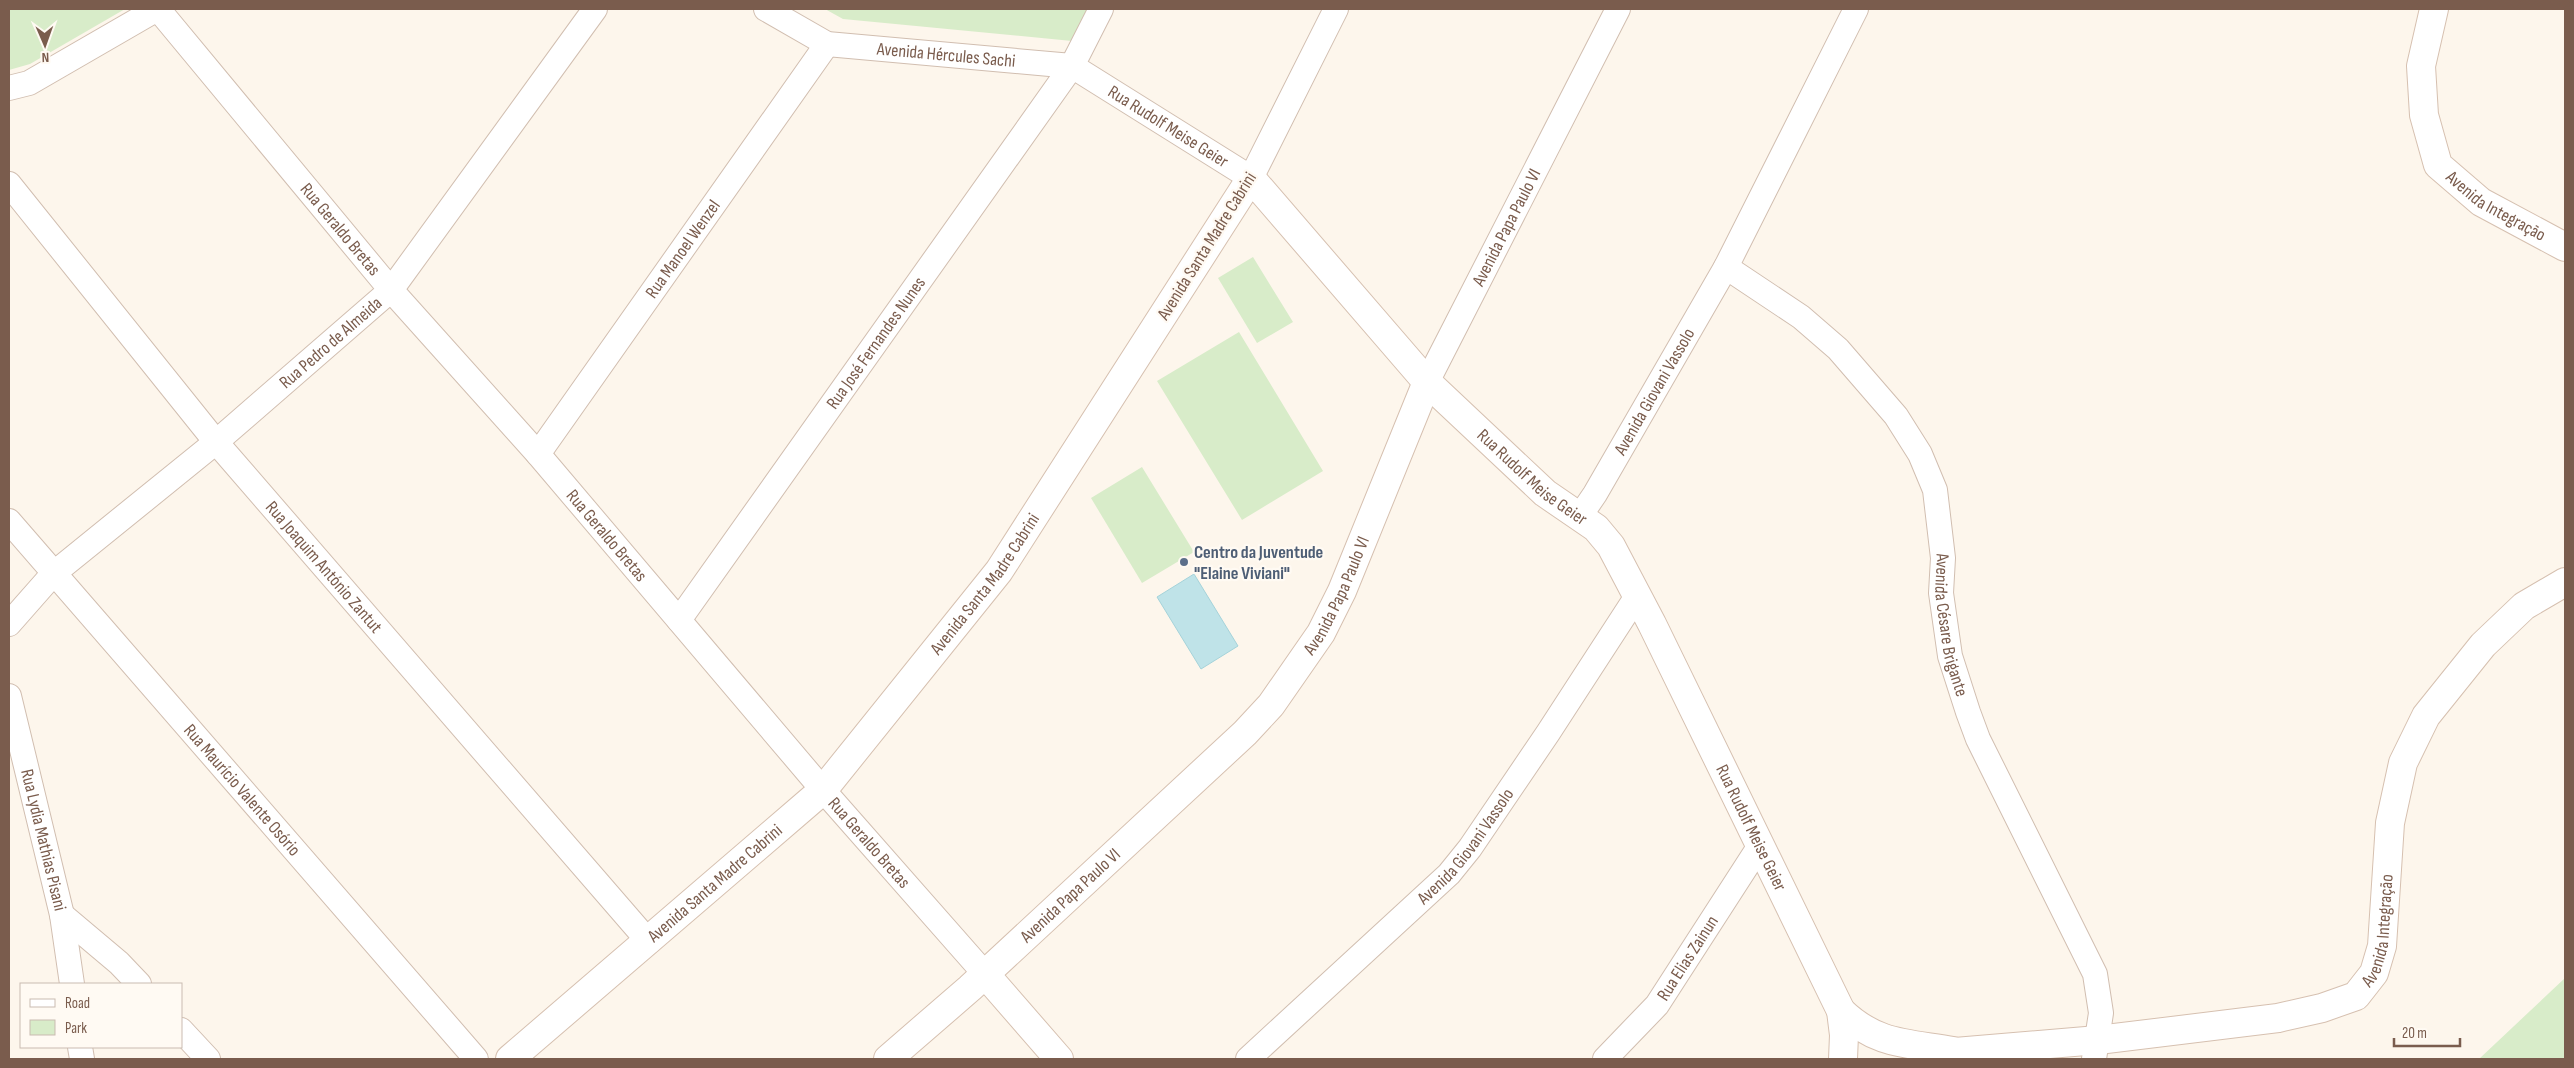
<svg xmlns="http://www.w3.org/2000/svg" width="2574" height="1068" viewBox="0 0 2574 1068" font-family="'Sofia Sans Condensed',sans-serif">
  <rect width="100%" height="100%" fill="#fdf6ec"/>
  <path fill="#d8ecc9" d="M9,9H125L30,64L9,70Z
    M825,9H1088L1072,41L843,19Z
    M1253,257L1293,322L1257,343L1218,278Z
    M1239,332L1323,471L1242,520L1157,381Z
    M1142,467L1194,552L1142,583L1091,498Z
    M2565,978V1059H2479Z"/>
  <path fill="#bfe3e8" stroke="#a5d3da" d="M1194,574L1238,646L1201,669L1157,597Z"/>
  <g fill="none" stroke-linecap="round" stroke-linejoin="round">
    <defs>
      <g id="street">
        <path id="s1" d="M158,9L391,290L538,454L823,790L985,974"/>
        <path id="s2" d="M766,9L827,44L1072,66L1251,178L1336,9"/>
        <path d="M9,88L29,83L157,9"/>
        <path id="s3" d="M9,184L216,442L649,942"/>
        <path id="s4" d="M1726,267L1801,317L1838,349L1896,416L1920,454L1935,490L1943,558L1941,593L1950,656L1968,712L1978,739L2095,974L2101,1013L2094,1059"/>
        <path id="s5" d="M1427,382L1618,9"/>
        <path id="s6" d="M538,454L827,44"/>
        <path id="s7" d="M1580,516L1595,494L1726,267L1856,9"/>
        <path id="s8" d="M9,521L476,1059"/>
        <path id="s9" d="M679,620L1072,66L1101,9"/>
        <path id="s10" d="M9,624L53,574L216,442L391,290L595,9"/>
        <path id="s11" d="M9,696L62,915L72,984"/>
        <path d="M62,915L119,963L139,984"/>
        <path d="M181,1030L208,1059"/>
        <path d="M80,1047L82,1059"/>
        <path id="s12" d="M1248,1059L1449,874L1470,848L1548,733L1637,596"/>
        <path id="s13" d="M1605,1059L1657,1005L1759,847"/>
      </g>
      <g id="secondary">
        <path id="s14" d="M2434,9L2421,66L2424,115L2438,165L2481,202L2565,247"/>
        <path d="M985,974L1059,1059"/>
        <path d="M1841,1011C1876,1045 1907,1043 1953,1051"/>
        <path id="s15" d="M510,1059L823,790L999,571L1251,178L1427,382L1545,493L1596,528L1611,546L1652,624L1841,1011L1844,1035L1843,1059"/>
        <path id="s16" d="M888,1059L970,988L1245,733L1271,705L1321,633L1342,591L1427,382"/>
        <path id="s17" d="M1929,1059L1955,1052L2098,1040L2278,1018L2322,1008L2356,996L2374,973L2382,946L2390,823L2403,763L2426,716L2483,645L2524,606L2565,582"/>
      </g>
    </defs>
    <use href="#street" stroke="#d1beb0" stroke-width="26"/>
    <use href="#secondary" stroke="#d6c0b0" stroke-width="30"/>
    <use href="#street" stroke="#fff" stroke-width="24"/>
    <use href="#secondary" stroke="#fff" stroke-width="28"/>
  </g>
  <circle fill="#5c6f8a" stroke="#fffaf3" stroke-width="2" cx="1184" cy="562" r="5"/>
  <g text-anchor="middle" dominant-baseline="central" stroke-width="4.5" stroke-linejoin="round" paint-order="stroke">
    <g font-size="18" fill="#7a5c4d" stroke="#fffaf3">
      <text stroke="none"><textPath href="#s2" startOffset="190">Avenida Hércules Sachi</textPath></text>
      <text stroke="none"><textPath href="#s2" startOffset="430">Rua Rudolf Meise Geier</textPath></text>
      <text stroke="none"><textPath href="#s14" startOffset="231">Avenida Integração</textPath></text>
      <text stroke="none"><textPath href="#s5" startOffset="174">Avenida Papa Paulo VI</textPath></text>
      <text stroke="none"><textPath href="#s1" startOffset="286">Rua Geraldo Bretas</textPath></text>
      <text transform="translate(1207 246) rotate(-58)">Avenida Santa Madre Cabrini</text>
      <text stroke="none"><textPath href="#s6" startOffset="251">Rua Manoel Wenzel</textPath></text>
      <text stroke="none"><textPath href="#s10" startOffset="428">Rua Pedro de Almeida</textPath></text>
      <text stroke="none"><textPath href="#s9" startOffset="340">Rua José Fernandes Nunes</textPath></text>
      <text stroke="none"><textPath href="#s7" startOffset="145">Avenida Giovani Vassolo</textPath></text>
      <text stroke="none"><textPath href="#s15" startOffset="1572">Rua Rudolf Meise Geier</textPath></text>
      <text stroke="none"><textPath href="#s1" startOffset="692">Rua Geraldo Bretas</textPath></text>
      <text stroke="none"><textPath href="#s3" startOffset="496">Rua Joaquim António Zantut</textPath></text>
      <text stroke="none"><textPath href="#s15" startOffset="675">Avenida Santa Madre Cabrini</textPath></text>
      <text stroke="none"><textPath href="#s16" startOffset="650">Avenida Papa Paulo VI</textPath></text>
      <text stroke="none"><textPath href="#s4" startOffset="448">Avenida Césare Brigante</textPath></text>
      <text stroke="none"><textPath href="#s8" startOffset="356">Rua Maurício Valente Osório</textPath></text>
      <text stroke="none"><textPath href="#s15" startOffset="1992">Rua Rudolf Meise Geier</textPath></text>
      <text stroke="none"><textPath href="#s11" startOffset="148">Rua Lydia Mathias Pisani</textPath></text>
      <text stroke="none"><textPath href="#s1" startOffset="1096">Rua Geraldo Bretas</textPath></text>
      <text stroke="none"><textPath href="#s12" startOffset="305">Avenida Giovani Vassolo</textPath></text>
      <text stroke="none"><textPath href="#s15" startOffset="270">Avenida Santa Madre Cabrini</textPath></text>
      <text stroke="none"><textPath href="#s16" startOffset="245">Avenida Papa Paulo VI</textPath></text>
      <text stroke="none"><textPath href="#s17" startOffset="505">Avenida Integração</textPath></text>
      <text stroke="none"><textPath href="#s13" startOffset="131">Rua Elias Zainun</textPath></text>
    </g>
    <g font-size="18" font-weight="bold" fill="#4e5e75" stroke="#fffaf3" text-anchor="start">
      <text x="1194" y="552">Centro da Juventude<tspan x="1194" dy="21">"Elaine Viviani"</tspan></text>
    </g>
  </g>
  <rect width="2574" height="1068" fill="none" stroke="#7a5c4d" stroke-width="20"/>
  <rect x="20" y="983" width="162" height="65" fill="#fffaf3" stroke="#cabbb1"/>
  <rect x="30" y="999" width="25" height="8" fill="#ffffff" stroke="#cabbb1"/>
  <text x="65" y="1008" font-size="15" fill="#7a5c4d">Road</text>
  <rect x="30" y="1020" width="25" height="15" fill="#d8ecc9" stroke="#cabbb1"/>
  <text x="65" y="1033" font-size="15" fill="#7a5c4d">Park</text>
  <g transform="translate(45 45) rotate(178)" stroke="#fffaf3" stroke-width="4" paint-order="stroke">
  <path d="M0-4L9 19L0 12L-9 19Z" fill="#7a5c4d"/>
  <text y="-8" font-size="14" font-weight="bold" text-anchor="middle" fill="#7a5c4d">N</text>
  </g>
  <path d="M2394 1038v8h66v-8" fill="none" stroke="#7a5c4d" stroke-width="2.5"/>
  <text x="2402" y="1038" font-size="15" fill="#7a5c4d" stroke="#fffaf3" stroke-width="4" paint-order="stroke">20 m</text>
</svg>
